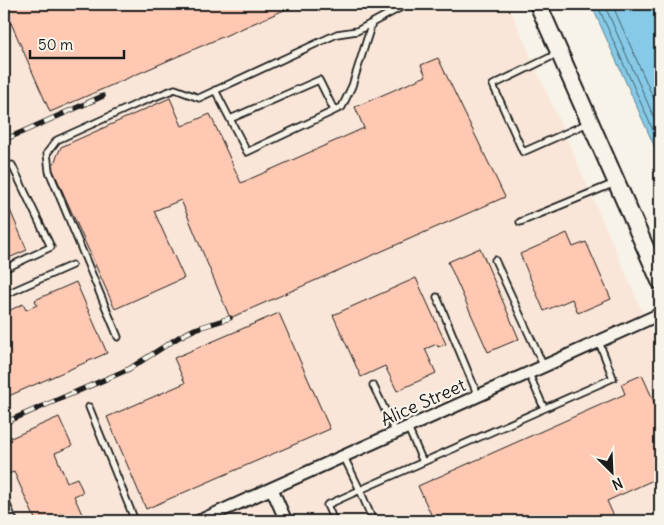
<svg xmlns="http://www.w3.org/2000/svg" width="664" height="525" viewBox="0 0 664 525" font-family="Delius,sans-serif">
  <rect width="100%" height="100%" fill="#f7f3e8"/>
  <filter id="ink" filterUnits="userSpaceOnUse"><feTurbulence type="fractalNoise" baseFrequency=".02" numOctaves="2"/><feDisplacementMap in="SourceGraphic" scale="10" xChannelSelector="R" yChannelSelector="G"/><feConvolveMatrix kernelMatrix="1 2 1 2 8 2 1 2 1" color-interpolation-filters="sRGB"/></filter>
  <g filter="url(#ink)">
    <path fill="#f9e6d8" d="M4,4H508L660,352V521H4Z"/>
    <path fill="#86cae7" stroke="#5c8496" d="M591,4H660V157L657,152Z"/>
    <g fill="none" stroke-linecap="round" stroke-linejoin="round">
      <path stroke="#46626d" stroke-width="1" d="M597,4L660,146
        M604,4L660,131
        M612,4L660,113"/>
    </g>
    <path fill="#ffc8b2" stroke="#1c1c1c" d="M4,4H298L50,112L11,23L4,27Z
      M438,58L505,197L230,318L181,200L154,211L184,278L115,309L52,168L61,147L170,98L182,126L210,114L241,183L364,128L355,107L426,76L421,65Z
      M4,196L27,250L4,260Z
      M567,233L573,247L586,242L611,299L578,313L572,299L544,311L520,254Z
      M480,248L519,339L488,352L448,262Z
      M416,278L446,344L438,347L437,344L425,349L436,373L397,391L385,366L361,377L333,315Z
      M76,282L107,353L4,398V313L23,304L26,310L37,305L35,300Z
      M279,313L330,429L146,509L107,417L185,383L174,358Z
      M642,375L660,415V477L607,501L616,521H434L418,486L625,394L621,384Z
      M59,417L72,446L55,453L67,482L77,478L83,492L74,496L85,521H36L14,472L5,475L4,472V441Z"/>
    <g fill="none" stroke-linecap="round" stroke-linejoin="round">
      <defs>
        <path id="service" d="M559,53L493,85L523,152L588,123
          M215,90L247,152L342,107L352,86L372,23
          M230,119L319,80L334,110
          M520,222L615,183
          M495,260L544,367
          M4,269L51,247L12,165
          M4,295L72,265
          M437,297L478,396
          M118,337L49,171L47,153L57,140L139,103L175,89L199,98L337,34L357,31L407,4
          M529,374L544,408
          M373,385L396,433
          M89,407L135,521
          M408,428L423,462
          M4,498L14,521
          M334,521L327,505L360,490L344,457
          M373,521L360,490L613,378L599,342"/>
        <path id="minor" d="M272,489L286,521
          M199,521L660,314"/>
        <path id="secondary" d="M538,4L660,281"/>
      </defs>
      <use href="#service" stroke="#1c1c1c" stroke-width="9"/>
      <use href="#minor" stroke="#1c1c1c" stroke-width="15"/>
      <use href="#secondary" stroke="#1c1c1c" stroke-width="20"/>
      <use href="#service" stroke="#f7f3e8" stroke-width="5.5"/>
      <use href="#minor" stroke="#f7f3e8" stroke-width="11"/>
      <use href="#secondary" stroke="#f7f3e8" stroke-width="16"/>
      <defs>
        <path id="rail" d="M4,140L103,96
          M4,423L129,369L179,337L195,329L230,318"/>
      </defs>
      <use href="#rail" stroke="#1c1c1c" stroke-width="5.5"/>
      <use href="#rail" stroke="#f7f3e8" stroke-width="4" stroke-dasharray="11" stroke-linecap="butt"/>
    </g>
  </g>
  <g text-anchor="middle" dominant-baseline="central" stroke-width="4.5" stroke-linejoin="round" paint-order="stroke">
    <g font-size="18" fill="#1c1c1c" stroke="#f7f3e8">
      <text transform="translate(423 402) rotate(-24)">Alice Street</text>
    </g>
  </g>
  <rect width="664" height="525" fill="none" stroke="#f7f3e8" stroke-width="20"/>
  <rect x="10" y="10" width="644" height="505" fill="none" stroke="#1c1c1c" stroke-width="2" filter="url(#ink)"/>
  <g transform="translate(612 472) rotate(156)" stroke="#f7f3e8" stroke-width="4" paint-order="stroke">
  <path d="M0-4L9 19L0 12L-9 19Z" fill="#1c1c1c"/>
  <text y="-8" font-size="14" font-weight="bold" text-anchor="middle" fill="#1c1c1c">N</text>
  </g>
  <path d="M30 50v8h94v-8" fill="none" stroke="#1c1c1c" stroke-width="2.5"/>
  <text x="38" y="50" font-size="15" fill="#1c1c1c" stroke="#f7f3e8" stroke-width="4" paint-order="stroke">50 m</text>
</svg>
